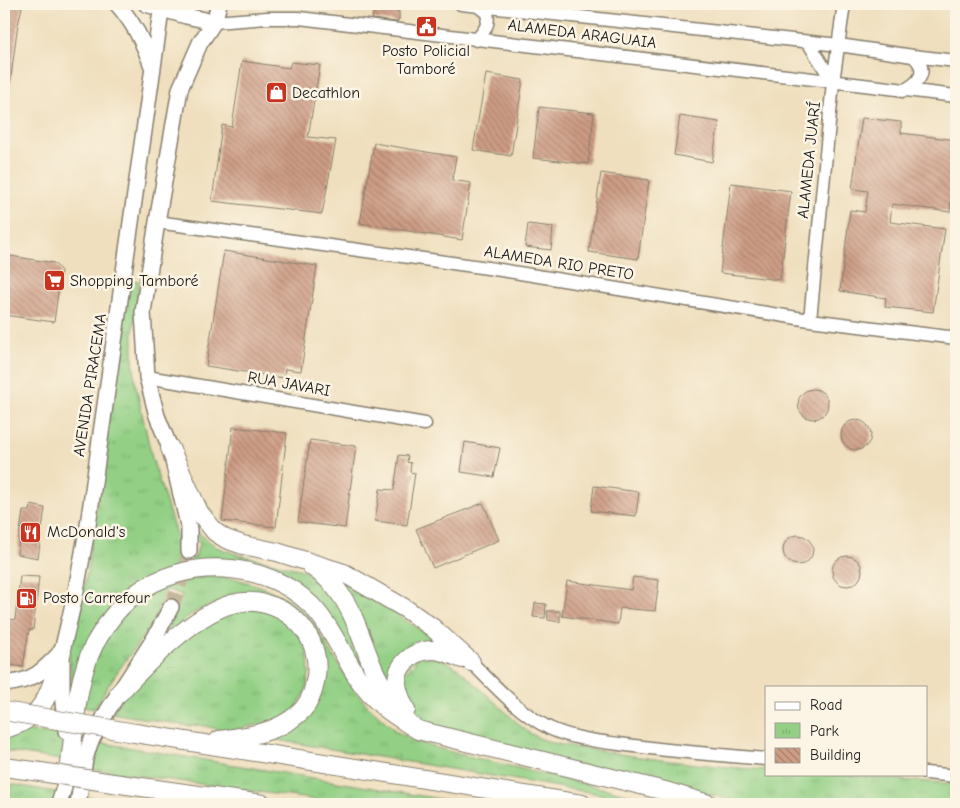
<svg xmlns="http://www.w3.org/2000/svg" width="960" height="808" viewBox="0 0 960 808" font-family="'Comic Neue',sans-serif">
  <defs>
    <pattern id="park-tufts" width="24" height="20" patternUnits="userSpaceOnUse" patternTransform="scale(1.25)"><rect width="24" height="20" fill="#93d085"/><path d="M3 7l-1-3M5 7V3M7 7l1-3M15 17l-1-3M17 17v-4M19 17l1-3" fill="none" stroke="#7eb272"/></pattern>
    <pattern id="building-back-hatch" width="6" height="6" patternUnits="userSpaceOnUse" patternTransform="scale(1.25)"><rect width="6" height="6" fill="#cd9c84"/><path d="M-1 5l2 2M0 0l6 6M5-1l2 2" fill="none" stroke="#a67e6b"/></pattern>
  </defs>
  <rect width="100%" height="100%" fill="#fcf5e5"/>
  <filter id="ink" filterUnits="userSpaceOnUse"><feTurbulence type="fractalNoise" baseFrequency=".02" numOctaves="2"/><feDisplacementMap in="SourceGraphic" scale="10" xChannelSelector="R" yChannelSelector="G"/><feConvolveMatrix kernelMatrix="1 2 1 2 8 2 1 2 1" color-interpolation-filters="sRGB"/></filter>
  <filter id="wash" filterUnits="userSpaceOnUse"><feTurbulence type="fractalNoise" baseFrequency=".0096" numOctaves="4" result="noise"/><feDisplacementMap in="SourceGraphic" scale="20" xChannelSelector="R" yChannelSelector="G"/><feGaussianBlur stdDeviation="1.12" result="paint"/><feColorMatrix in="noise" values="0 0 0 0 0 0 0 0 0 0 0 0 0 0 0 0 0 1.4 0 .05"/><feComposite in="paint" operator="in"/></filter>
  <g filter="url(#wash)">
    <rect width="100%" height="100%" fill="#efdfbe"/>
    <path fill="url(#park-tufts)" stroke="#587650" d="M129,280L139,281L133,332V357L135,382L152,458L180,547L174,556L195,558L199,544L198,532L216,547L236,554L299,569L315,577L342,605L369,679L330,623L262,571L137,585L73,696L68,641L82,600L87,572Z
      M334,576L354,587L433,638V641L390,683Z
      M212,577L237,579L265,588L286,598L301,609L313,622L354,690L366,704L397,732L417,742L455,753L656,801L654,803L271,739L290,728L321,670L294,612L212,604L191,614L165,638L162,639L182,595L166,589L152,624L113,678L94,709L83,707C90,651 119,601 174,583C186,579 200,578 212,577Z
      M251,607L273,611L302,637L308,654L309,675L305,693L294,711L278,721L227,731L200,725L188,726L112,713L125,694L205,620Z
      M421,656L442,659L459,669L524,729C544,745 571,746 596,750C652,760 709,766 766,770V774H824L956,784V804H750L447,735C431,727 412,715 405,698C403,691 404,681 403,674Z
      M25,731L66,736L61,760L4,751V740Z
      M96,742L470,804H347L91,769Z
      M4,783L56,792L54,804H4Z
      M88,797L116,802L117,798L162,804H87Z"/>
    <g id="blocks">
      <path fill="url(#building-back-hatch)" d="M4,4L22,7L17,30L9,93H4Z
        M374,9L399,11V19L397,22L372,19Z
        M242,61L289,68L291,62L320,65L308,137L336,140L322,214L212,201L222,125L232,127Z
        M486,74L523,80L511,156L473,150Z
        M539,107L594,113L588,164L533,158Z
        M680,116L719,122L712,162L674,155Z
        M862,118L901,122V133L956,140L950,212L892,204L890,222L945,229L933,312L885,307L886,298L840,291L850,210L865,212L868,191L852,189Z
        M374,143L456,157L452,180L471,183L462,240L360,223Z
        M601,173L649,180L638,259L589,252Z
        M731,183L791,191L780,280L720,273Z
        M528,224L553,227L551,250L525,247Z
        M224,251L317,266L301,371L285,369L284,378L206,366Z
        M4,255L54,263L61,271L54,322L4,315Z
        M798 404a15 15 0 1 1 30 0a15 15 0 1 1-30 0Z
        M841 435a15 15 0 1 1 30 0a15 15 0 1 1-30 0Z
        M233,427L287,433L276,527L222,521Z
        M310,440L356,446L345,528L298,522Z
        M465,442L500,448L494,477L461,472Z
        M399,455L408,456L407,462L411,463L410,472L415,473L407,525L375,521L380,489L394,490Z
        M594,486L639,492L636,516L591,511Z
        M483,503L499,540L433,568L416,529Z
        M31,505L45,508L38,558L17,554L23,511H30Z
        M783 550a15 15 0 1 1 30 0a15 15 0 1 1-30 0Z
        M832 571a15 15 0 1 1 30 0a15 15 0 1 1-30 0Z
        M20,576L39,577L33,630H29L23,667L4,664V641L5,642L8,619L15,620Z
        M633,577L659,580L655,611L620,608L618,624L562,616L567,581L631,590Z
        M535,603L546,604L545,618L533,617Z
        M547,611H560V622L548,620Z"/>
    </g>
  </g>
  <g filter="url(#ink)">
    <use href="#blocks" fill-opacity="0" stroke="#867e6d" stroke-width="1"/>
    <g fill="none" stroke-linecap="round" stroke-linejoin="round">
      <path stroke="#c5b89e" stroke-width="15" stroke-dasharray="15 8" stroke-linecap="butt" d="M171,607L182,577L189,551"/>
      <defs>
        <path id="minor" d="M461,4L839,45L913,56L956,61
          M214,22L267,18H299L956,96
          M476,40C484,32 490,24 487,13L478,6
          M808,42L833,82
          M902,91C919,84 930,71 913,56
          M157,222L488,268L810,320L956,338
          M810,320L833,82L844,4
          M147,377L425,424
          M471,662C495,686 518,712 549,728C570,738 596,741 619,744C668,751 717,755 766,759
          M926,773L956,776"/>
        <path id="major" d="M117,4C134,23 143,42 152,66
          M146,4L186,16L214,22
          M189,551V529L170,448L157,416L147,377L143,312L157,222L180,89L200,43L214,22L219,4
          M4,684C34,681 42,672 62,651
          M66,731L62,693V651L75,596L88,525L162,4
          M59,804L70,767
          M78,804L85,759L90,743L108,710L155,637L171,607"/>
        <path id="highway" d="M170,448L199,512L215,532L226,539L243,545L277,552L344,573L406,609L433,628L471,662
          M311,566C319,572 328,578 334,586C354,609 362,642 374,670C381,685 390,699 399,713
          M119,693C146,664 194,614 232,604C280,592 326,633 315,682C313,694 307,707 297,715C274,734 247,736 219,740
          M406,710C402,702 398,694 397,684C396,665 413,650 432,650C443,650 452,655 462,659
          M4,729C48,718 50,688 62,651
          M135,733L582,804
          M70,764C75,725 76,681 94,645C105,626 116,609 134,595C184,556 266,560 311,605C338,633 348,673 375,699C387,712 403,720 418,730L669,792L709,804
          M4,767L34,771
          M113,783L263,804"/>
      </defs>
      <use href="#minor" stroke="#867e6d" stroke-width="15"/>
      <use href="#major" stroke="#867e6d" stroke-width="18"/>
      <use href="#highway" stroke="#867e6d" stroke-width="20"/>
      <use href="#minor" stroke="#fff" stroke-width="12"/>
      <use href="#major" stroke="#fff" stroke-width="15"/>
      <use href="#highway" stroke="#fff" stroke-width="18"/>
      <defs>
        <path id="highway-bridge" d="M4,711L135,733
          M34,771L113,783"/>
      </defs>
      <use href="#highway-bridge" stroke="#867e6d" stroke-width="20" stroke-linecap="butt"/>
      <use href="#highway-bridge" stroke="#fff" stroke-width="18"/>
    </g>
  </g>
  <defs>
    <symbol id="civic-square" viewBox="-11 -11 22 22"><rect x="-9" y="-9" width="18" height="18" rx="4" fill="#c8321e" stroke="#fcf5e5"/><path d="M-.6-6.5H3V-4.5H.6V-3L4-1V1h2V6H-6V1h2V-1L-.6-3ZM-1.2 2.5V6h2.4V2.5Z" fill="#fff"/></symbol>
    <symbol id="shop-square" viewBox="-11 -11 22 22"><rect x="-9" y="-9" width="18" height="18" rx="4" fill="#c8321e" stroke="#fcf5e5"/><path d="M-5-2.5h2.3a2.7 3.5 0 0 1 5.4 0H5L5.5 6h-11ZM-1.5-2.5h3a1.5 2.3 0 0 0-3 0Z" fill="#fff"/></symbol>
    <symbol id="supermarket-square" viewBox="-11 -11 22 22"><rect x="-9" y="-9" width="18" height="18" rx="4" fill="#c8321e" stroke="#fcf5e5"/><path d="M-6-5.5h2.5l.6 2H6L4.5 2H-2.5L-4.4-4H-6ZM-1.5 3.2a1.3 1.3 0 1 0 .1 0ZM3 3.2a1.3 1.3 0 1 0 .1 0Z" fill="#fff"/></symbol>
    <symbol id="restaurant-square" viewBox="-11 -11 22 22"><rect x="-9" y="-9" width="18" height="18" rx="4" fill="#c8321e" stroke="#fcf5e5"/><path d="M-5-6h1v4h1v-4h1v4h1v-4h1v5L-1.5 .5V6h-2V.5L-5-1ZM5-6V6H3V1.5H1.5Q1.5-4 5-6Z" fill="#fff"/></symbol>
    <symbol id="fuel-square" viewBox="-11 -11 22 22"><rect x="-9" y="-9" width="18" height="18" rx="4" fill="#c8321e" stroke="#fcf5e5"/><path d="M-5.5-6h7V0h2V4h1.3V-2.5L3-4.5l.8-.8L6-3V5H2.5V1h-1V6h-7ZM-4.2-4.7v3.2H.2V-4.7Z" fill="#fff"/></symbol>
  </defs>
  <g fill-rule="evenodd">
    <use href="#civic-square" x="414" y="14" width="25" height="25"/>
    <use href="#shop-square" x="264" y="80" width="25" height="25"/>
    <use href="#supermarket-square" x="42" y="268" width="25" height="25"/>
    <use href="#restaurant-square" x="18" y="520" width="25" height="25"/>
    <use href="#fuel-square" x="14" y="586" width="25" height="25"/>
  </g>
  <g text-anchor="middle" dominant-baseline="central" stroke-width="5" stroke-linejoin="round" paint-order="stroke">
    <g font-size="16" fill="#1c1c1c" stroke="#fcf5e5">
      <text transform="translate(582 34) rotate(7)">ALAMEDA ARAGUAIA</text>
      <text transform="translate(809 160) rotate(-84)">ALAMEDA JUARÍ</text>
      <text transform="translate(559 263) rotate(9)">ALAMEDA RIO PRETO</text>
      <text transform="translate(289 384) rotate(10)">RUA JAVARI</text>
      <text transform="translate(90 385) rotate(-81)">AVENIDA PIRACEMA</text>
    </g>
    <g font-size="16" fill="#1c1c1c" stroke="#fcf5e5" text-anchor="start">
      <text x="426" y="51" text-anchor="middle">Posto Policial<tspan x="426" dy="18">Tamboré</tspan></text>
      <text x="292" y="93">Decathlon</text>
      <text x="70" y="281">Shopping Tamboré</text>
      <text x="47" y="532">McDonald's</text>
      <text x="43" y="598">Posto Carrefour</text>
    </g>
  </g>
  <rect width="960" height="808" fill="none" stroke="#fcf5e5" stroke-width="20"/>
  <rect x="765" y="686" width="162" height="90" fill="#fcf5e5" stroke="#a29e95"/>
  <rect x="775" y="702" width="25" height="8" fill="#ffffff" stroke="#a29e95"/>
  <text x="810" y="710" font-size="15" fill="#1c1c1c">Road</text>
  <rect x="775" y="723" width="25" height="15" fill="url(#park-tufts)" stroke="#a29e95"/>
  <text x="810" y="736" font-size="15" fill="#1c1c1c">Park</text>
  <rect x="775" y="748" width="25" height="15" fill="url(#building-back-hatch)" stroke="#a29e95"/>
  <text x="810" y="760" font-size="15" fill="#1c1c1c">Building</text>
</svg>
